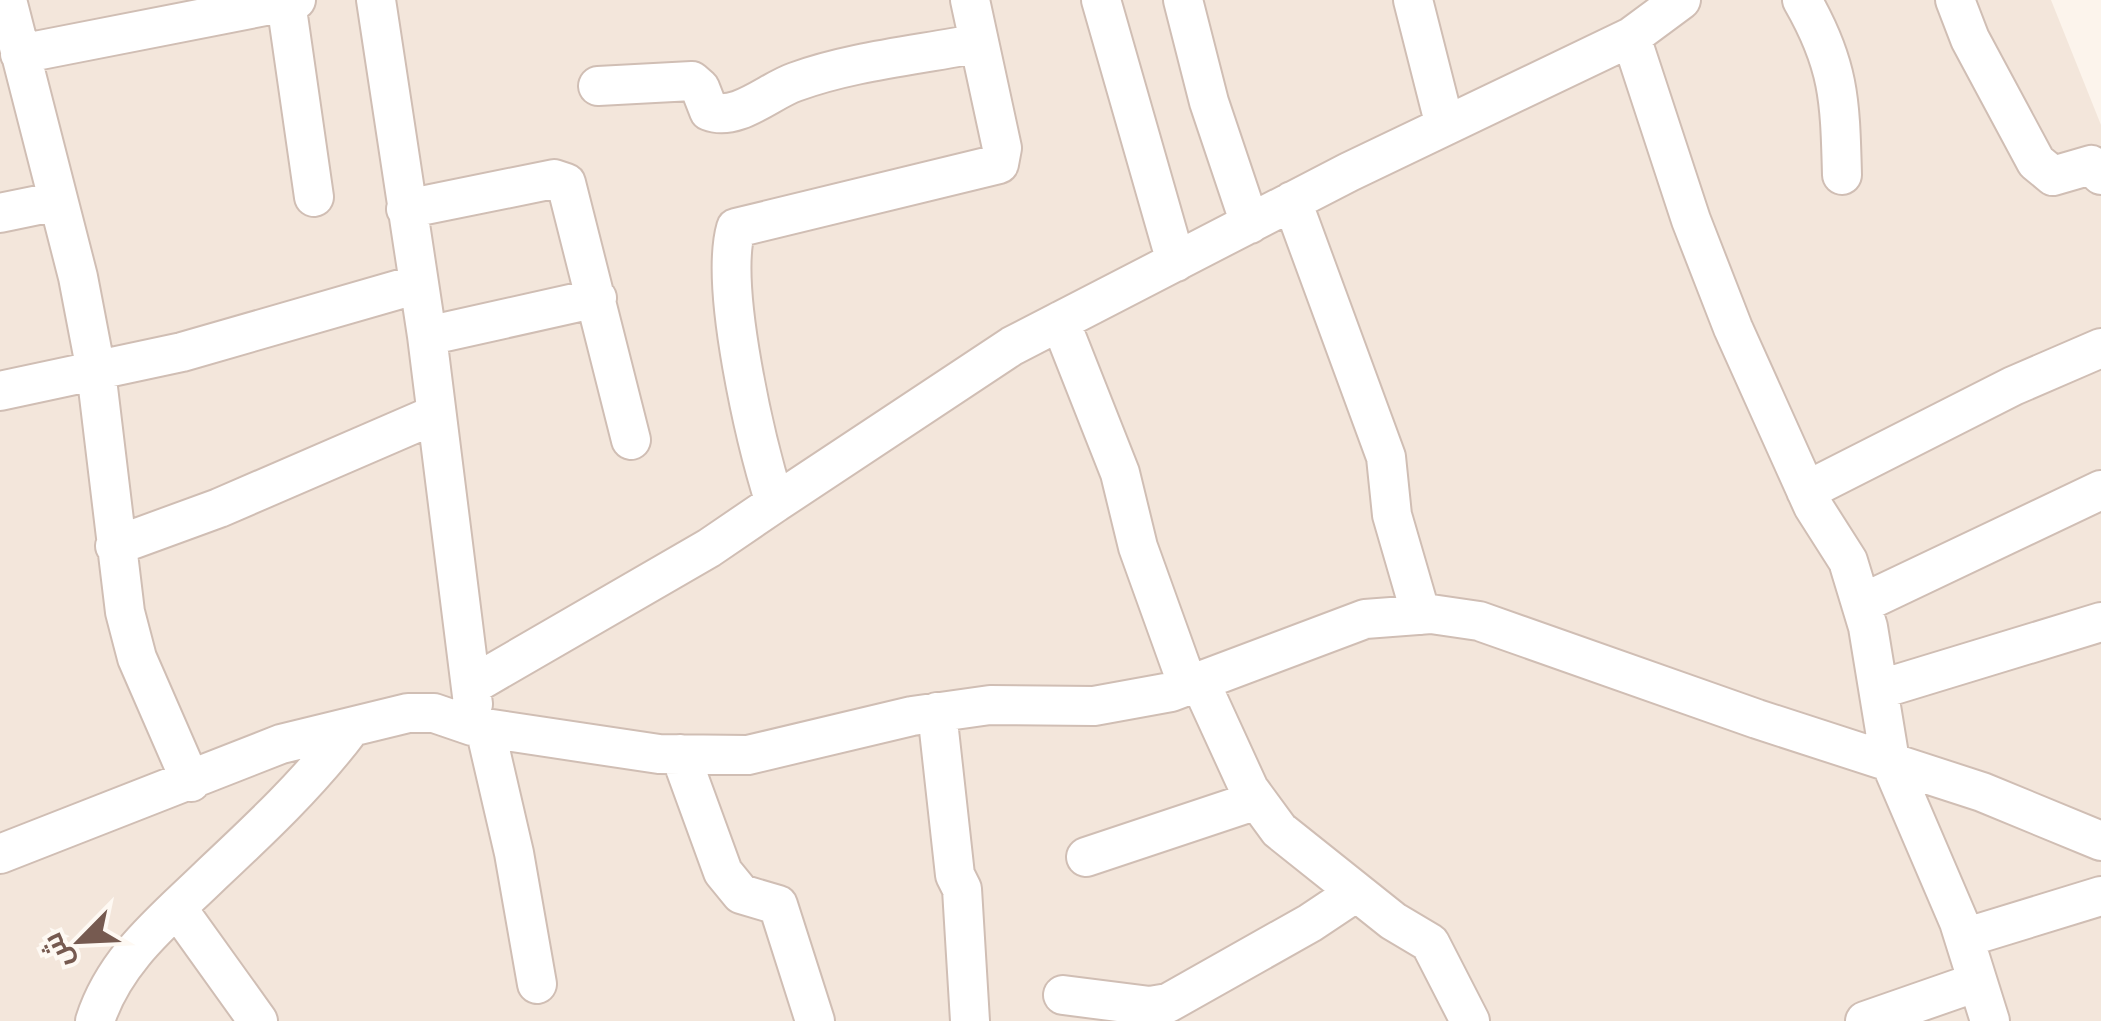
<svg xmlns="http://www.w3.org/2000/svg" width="2101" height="1021" viewBox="0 0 2101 1021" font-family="'Nunito Sans',Cairo,sans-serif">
  <rect width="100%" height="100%" fill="#fcf4ec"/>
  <path fill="#f3e6db" d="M0,0H2051L2101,125V1021H0Z"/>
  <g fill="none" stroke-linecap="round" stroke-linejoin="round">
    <defs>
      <path id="minor" d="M7,0L78,277L96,371L125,612L137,658L191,782
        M376,0L427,336L473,704
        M1101,0L1176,262
        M1183,0L1209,102L1250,224
        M1413,0L1445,126
        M1802,0C1840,66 1840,102 1842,175
        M1955,0L1970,39L2036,162L2053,176L2091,165L2101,175
        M286,2L314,197
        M1631,37L1691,220L1733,328L1813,506L1848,561L1868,627L1890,761L1959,922L1990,1021
        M20,54L296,0
        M598,86L692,81L700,88L709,111C737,122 769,91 795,82C852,61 919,55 979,43
        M1292,201L1386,457L1392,515L1421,615
        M406,209L554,179L566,183L631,440
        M0,213L58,201
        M1060,321L1120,473L1138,547L1188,686
        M427,336L597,298
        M0,391L182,352L418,284
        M1806,491L2013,386L2101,348
        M775,503L1012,346L1349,172L1631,37L1681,0
        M115,546L219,508L434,415
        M1861,604L2101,490
        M1200,682L1249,789L1279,830L1393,921L1430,943L1470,1021
        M474,684L709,548L775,503C756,443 719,287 736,228L999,164L1002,148L970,0
        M1881,689L2101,622
        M937,712L955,875L962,889L970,1021
        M485,728L514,853L537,984
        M680,754L723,872L741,894L778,905L815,1021
        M0,854L281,744L408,713H434L472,726L659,754L748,755L912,716L990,705L1094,706L1171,692L1365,619L1431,614L1479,621L1757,719L1982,792L2101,841
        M1086,857L1257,800
        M177,908L258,1021
        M1964,938L2101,896
        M1063,995L1150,1006L1168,1003L1310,923L1355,893
        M95,1021C115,958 166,919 212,874C260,829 309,783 349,730
        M1865,1021L1977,982"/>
    </defs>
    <use href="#minor" stroke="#d0beb4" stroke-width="42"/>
    <use href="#minor" stroke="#fff" stroke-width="38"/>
  </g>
  <g transform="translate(80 941) rotate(246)" stroke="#fef9f3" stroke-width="8" paint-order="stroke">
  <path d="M0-8L18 38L0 25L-18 38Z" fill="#765a50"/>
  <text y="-15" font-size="28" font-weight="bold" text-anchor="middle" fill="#765a50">ش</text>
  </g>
</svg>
